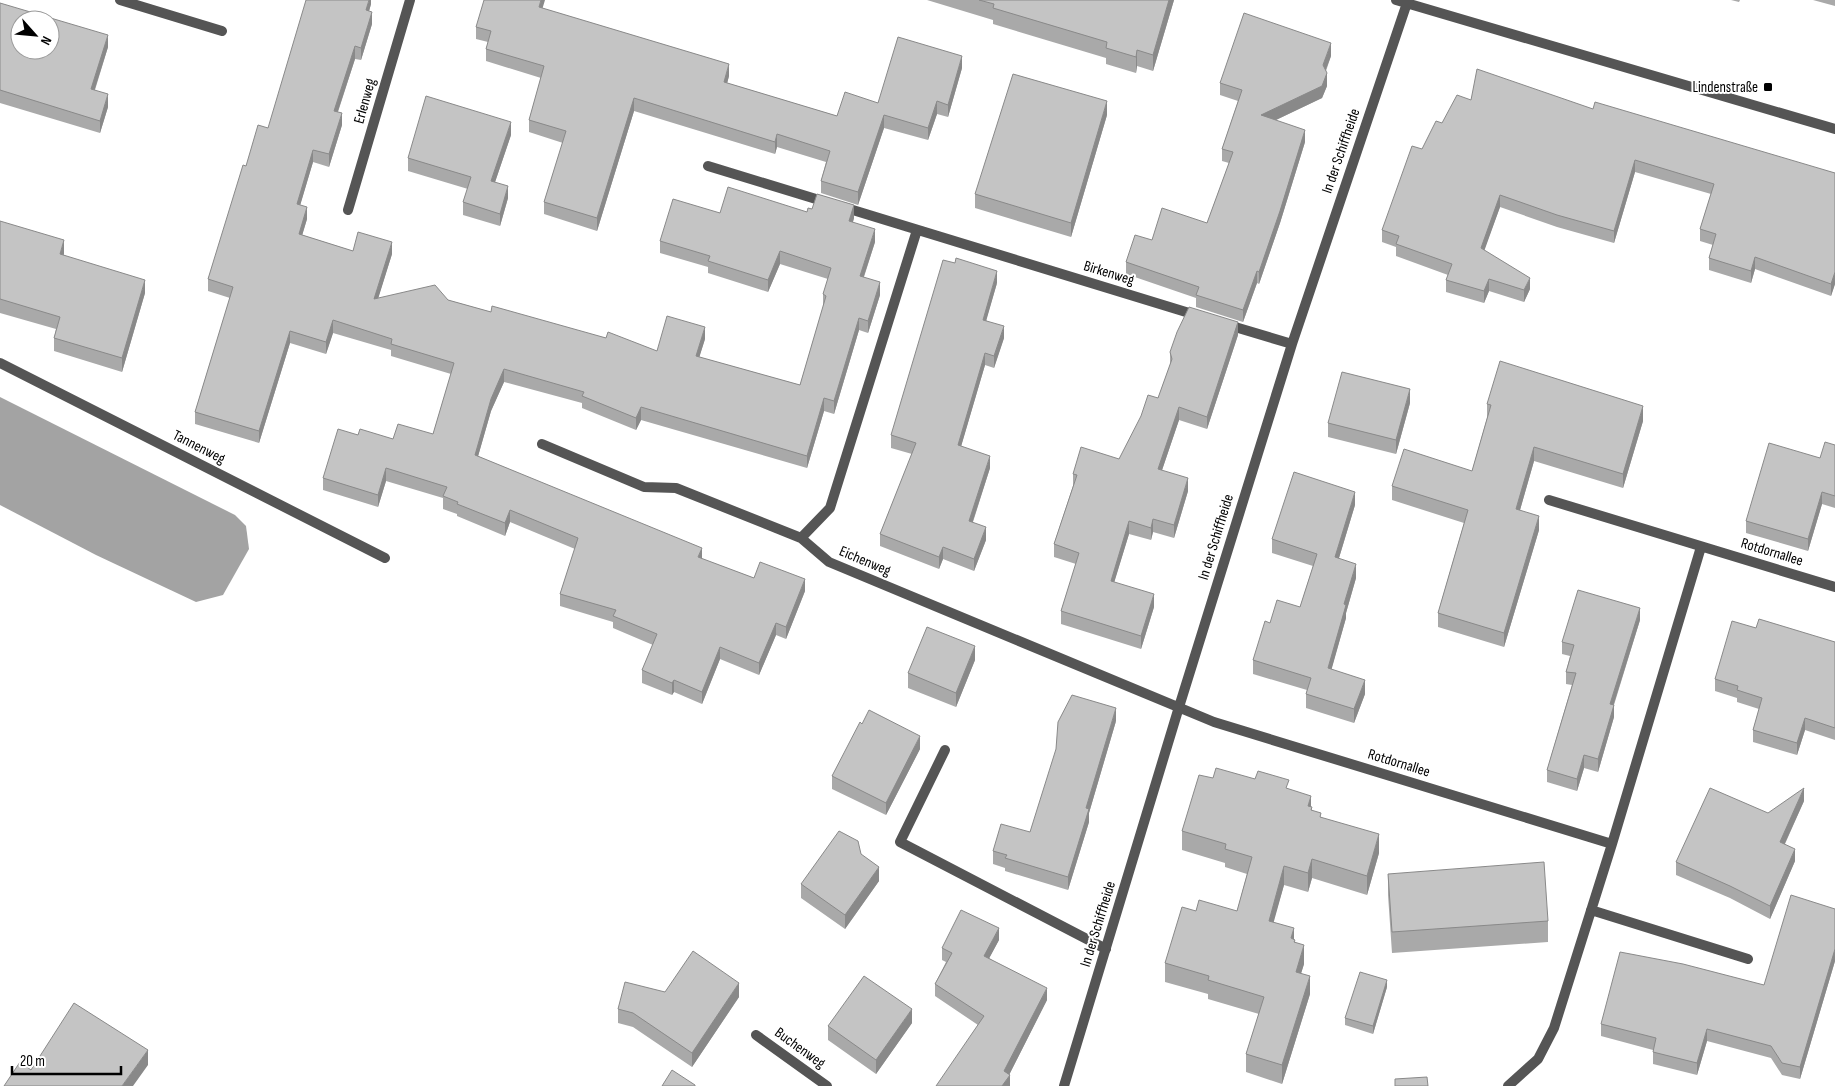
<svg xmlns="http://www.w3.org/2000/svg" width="1835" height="1086" viewBox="0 0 1835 1086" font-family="'Sofia Sans Condensed',sans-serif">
  <rect width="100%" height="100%" fill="#fff"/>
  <path fill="#a3a3a3" d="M0,397L235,515L246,526L249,549L223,595L196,602L96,555L0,505Z"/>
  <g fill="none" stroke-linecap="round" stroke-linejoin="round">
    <path stroke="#555" stroke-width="10" d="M945,750L900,842L1106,949"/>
    <path stroke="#555" stroke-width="10" d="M120,0L222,31
      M1396,0L1835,129
      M708,166L829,203
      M843,207L1199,316
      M348,210L410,0
      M1225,324L1292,344
      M0,363L385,558
      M542,444L644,487L676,488L801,538L829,562L1214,722L1612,844
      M1549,500L1835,587
      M801,538L830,508L917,230
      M1591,910L1748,959
      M756,1035L827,1086
      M1064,1086L1179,707L1292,344L1408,0
      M1508,1086L1538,1059L1554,1028L1612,844L1701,547"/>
  </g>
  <path fill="#a9a9a9" d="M371,0V4L369,11L372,24L361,60L355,59L338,112L342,125L329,167L313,162L300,205L307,219L302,235L353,251L392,254L378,298L448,300L491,312L606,338L657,351L705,339L699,357L800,385L823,307V294L828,279L780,264L768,292L708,273V267L660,253V241L720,213L807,212L812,209L854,218L853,222L875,242L864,277L880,295L868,333L859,330L834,414L824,411L807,468L641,420L636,430L582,408V403L504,382L491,411L478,456L702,559L754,578L805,591L786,639L776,635L759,675L720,659L702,704L674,692L672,695L642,683V670L653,645L613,628V622L560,606V594L575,549L510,522L505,536L457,516V514L443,509V498L386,481L378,507L323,490V478L358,435L393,439L433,434L451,374L391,356V350L333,333L326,354L290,343L259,443L195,424V412L230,298L208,291V279L246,166L268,128Z
    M927,0H1174L1153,71L1137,66L1136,73L1106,64V58L993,24V20Z
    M1731,0H1740L1739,2Z
    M1813,0H1835V6Z
    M0,3L108,47L95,90L108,107L100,133L0,103Z
    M542,8L729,76L727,83L837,116L878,103L962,68L948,117L937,114L928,140L884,128L858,205L821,193V181L826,162L777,147L775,154L634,111L597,231L544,214V202L563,143L529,132V120L541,78L486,61V49L488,42L476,39V27Z
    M1331,56L1326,71L1327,86L1322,98L1276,120L1305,142L1280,223L1259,284L1257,283L1243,322L1196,307V298L1126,274V262L1152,240L1207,223L1229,163L1222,161V149L1238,101L1220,95V83Z
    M1471,100L1593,109L1835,173V284L1831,296L1755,269L1751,283L1709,270V258L1713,245L1700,241V229L1711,194L1635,172L1614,243L1557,227L1500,207L1484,250L1530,289L1524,302L1489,291L1484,303L1446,292V280L1448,275L1396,256V247L1382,242V230L1422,149L1442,123Z
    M1107,115L1071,237L975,208V194Z
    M511,135L495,182L508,198L500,226L463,215V202L468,189L408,171V158Z
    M0,221L64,255L145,293L122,372L54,351V338L56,329L0,313Z
    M997,283L986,320L1004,338L994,368L985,365L961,446L990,468L973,522L986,540L974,571L943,559L939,569L880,546V534L912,454L891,448V435Z
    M1238,335L1207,429L1179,420L1162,470L1188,491L1174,538L1153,532L1151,540L1129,534L1114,582L1154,607L1141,649L1061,624V611L1076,564L1054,557V544L1073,486V474L1119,459L1158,398L1170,365V352Z
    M1410,403L1396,454L1328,437V423Z
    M1487,404L1643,421L1623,488L1534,461L1520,510L1539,530L1504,647L1438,627V613L1464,523L1392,500V486L1472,471L1487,418Z
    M1835,445V508L1822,504L1808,551L1746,533V521Z
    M1355,505L1339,558L1356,578L1346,613V618L1331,670L1365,694L1354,723L1306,708V694L1307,690L1253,674V660L1270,623L1300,607L1313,566L1272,553V539Z
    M1640,620L1614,705V717L1598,772L1584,768L1577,791L1547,782V770L1572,685L1566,684V672L1570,656L1562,654V642Z
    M1756,628L1835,642V740L1805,730L1797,755L1753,742V730L1759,709L1737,702V698L1715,691V679Z
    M975,660L956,707L908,688V673Z
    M1116,721L1089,813V822L1068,890L1005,871V868L993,864V851L1030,832Z
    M862,724L920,749L886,815L832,789V776Z
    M1213,778L1289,789L1311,807L1312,810L1321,817L1379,853L1367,895L1312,878L1308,892L1284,885L1273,922L1294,939L1304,964L1301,973L1310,994L1282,1084L1246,1072V1054L1259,1014L1208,999V994L1165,982V963L1196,911H1237L1247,874L1225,867V863L1182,850V831Z
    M1804,801L1785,844L1795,861L1770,919L1730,898L1676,875V862L1768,813Z
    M861,854L879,881L845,929L801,898V884Z
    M1388,874L1548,921V942L1392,953L1388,895Z
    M1835,909V961L1800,1079L1782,1075L1771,1058L1707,1041L1697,1075L1653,1064V1050L1601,1036V1024L1764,985Z
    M999,940L989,958L1047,1000L1009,1075L1010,1086L978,1025L935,996V984L946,962L942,960V948Z
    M1387,987L1373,1034L1345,1025V1018Z
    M665,992L739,997L692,1067L633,1027L618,1023V1009Z
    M912,1023L876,1074L828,1040V1026Z"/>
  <path fill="#898989" d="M369,0H371V4L366,22V10Z
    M541,0H545L539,20V7Z
    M1169,0H1174L1153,71V55Z
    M372,12V24L361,60V48Z
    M108,35V47L91,101V89Z
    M1331,43V56L1323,77V65Z
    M355,46V59L334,123V111Z
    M1137,50V66L1136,73V57Z
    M962,56V68L948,117V105Z
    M729,64V76L724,95V82Z
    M1327,73V86L1322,98L1261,127V115Z
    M108,94V107L100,133V121Z
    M634,98V111L597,231V218Z
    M937,101V114L928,140V128Z
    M1107,101V115L1071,237V223Z
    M342,113V125L329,167V154Z
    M884,115V128L858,205V192Z
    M511,122V135L491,194V181Z
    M1305,130V142L1280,223L1259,284V272Z
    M777,134V147L775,154V142Z
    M313,150V162L297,216V204Z
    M1635,160V172L1614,243V231Z
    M508,186V198L500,226V214Z
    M1500,195V207L1481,260V248Z
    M854,205V218L849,234V221Z
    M307,207V219L299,246V234Z
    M875,229V242L860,288V276Z
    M64,240V254L60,267V254Z
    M392,242V254L374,312V299Z
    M780,251V264L768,292V280Z
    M1755,257V269L1751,283V271Z
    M997,271V283L983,332V320Z
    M1257,271V283L1243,322V310Z
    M1835,272V284L1831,296V284Z
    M1530,278V289L1524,302V290Z
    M1489,279V291L1484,303V291Z
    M145,280V293L122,372V358Z
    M880,282V295L868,333V321Z
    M859,318V330L834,414V401Z
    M333,320V333L326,354V342Z
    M1238,322V335L1207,429V417Z
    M1004,326V338L994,368V356Z
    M705,327V339L696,368V356Z
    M290,331V343L259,443V431Z
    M985,353V365L958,457V445Z
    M504,369V382L491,411L475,467V455L491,399Z
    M1410,389V403L1396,454V440Z
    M824,398V411L807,468V456Z
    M1643,406V421L1623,488V474Z
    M641,407V420L636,430V418Z
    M1179,407V420L1158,482V469Z
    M1534,447V461L1516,524V509Z
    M990,456V468L969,533V521Z
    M386,468V481L378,507V495Z
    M1188,478V491L1174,538V525Z
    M1355,492V505L1335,571V557Z
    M1822,492V504L1808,551V539Z
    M510,510V522L505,536V523Z
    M1539,516V530L1504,647V633Z
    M1153,519V532L1151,540V528Z
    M1129,521V534L1111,593V581Z
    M986,527V540L974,571V559Z
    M943,547V559L939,569V557Z
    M702,548V560L698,557Z
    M1356,564V578L1346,613V618L1328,682V668L1344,604Z
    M805,579V591L786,639V627Z
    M1154,594V607L1141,649V636Z
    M1640,608V620L1610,716V704Z
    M776,623V635L759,675V663Z
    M975,646V660L956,707V693Z
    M720,647V659L702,704V692Z
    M674,680V692L672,695V683Z
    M1365,680V694L1354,723V709Z
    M1614,705V717L1598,772V759Z
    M1116,708V721L1089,813V822L1068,890V877L1086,808Z
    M1805,718V730L1797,755V743Z
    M920,736V749L886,815V803Z
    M1584,755V768L1577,791V779Z
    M1804,788V801L1780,854V842Z
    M1311,796V815L1308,806Z
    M1379,834V853L1367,895V876Z
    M1795,849V861L1770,919V906Z
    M1312,859V878L1308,892V873Z
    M1284,866V885L1269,939V921Z
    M879,867V881L845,929V915Z
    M999,928V940L984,968V956Z
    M1294,928V947L1291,938Z
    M1304,945V964L1296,990V972Z
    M1835,949V961L1800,1079V1067Z
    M1310,976V994L1282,1084V1065Z
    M1387,980V987L1373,1034V1026Z
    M739,983V997L692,1067V1053Z
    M1047,988V1000L1006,1081L1010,1075V1086H1002L1004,1071Z
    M912,1009V1023L876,1074V1060Z
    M1707,1029V1041L1697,1075V1063Z
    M148,1050V1065L133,1086H122Z"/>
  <path fill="#c4c4c4" stroke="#898989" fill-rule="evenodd" d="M306,0H369L366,10L372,12L361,48L355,46L334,111L342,113L329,154L313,150L297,204L307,207L299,234L353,251L358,232L392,242L374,299L435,285L448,300L491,312L492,306L606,338L608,332L657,351L667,316L705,327L696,356L800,385L826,296L823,294L831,268L780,251L768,280L708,261L710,256L660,241L673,199L720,213L728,187L807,212L808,208L812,209L817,194L854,205L849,221L875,229L860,276L880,282L868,321L859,318L834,401L824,398L807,456L641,407L636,418L582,396L584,392L504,369L491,399L475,455L702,548L698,557L754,578L760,562L805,579L786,627L776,623L759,663L720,647L702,692L674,680L672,683L642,670L657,634L613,616L616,610L560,594L578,538L510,510L505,523L457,504L458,502L443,496L447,487L386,468L378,495L323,478L338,429L358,435L360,429L393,439L398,424L433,434L454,363L391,344L392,339L333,320L326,342L290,331L259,431L195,412L233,287L208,279L243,165L246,166L258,125L268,128Z
    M484,0H541L539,7L729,64L724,82L837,116L845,92L878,103L898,37L962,56L948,105L937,101L928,128L884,115L858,192L821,181L830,151L777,134L775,142L634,98L597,218L544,202L566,131L529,120L544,66L486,49L491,31L476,27Z
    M979,0H1169L1153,55L1137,50L1136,57L1106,48L1107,42L993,8L994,4Z
    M0,3L108,35L91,89L108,94L100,121L0,90ZM20,20H50V50H20Z
    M1244,13L1331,43L1323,65L1327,73L1322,86L1261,115L1305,130L1280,211L1259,272L1257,271L1243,310L1196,295L1199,287L1126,262L1135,235L1152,240L1162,208L1207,223L1233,152L1222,149L1242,90L1220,83Z
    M1477,69L1593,109L1595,102L1835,173V272L1831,284L1755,257L1751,271L1709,258L1716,234L1700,229L1714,184L1635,160L1614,231L1557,215L1500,195L1481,248L1530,278L1524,290L1489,279L1484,291L1446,280L1452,264L1396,244L1399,236L1382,230L1412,146L1422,149L1436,121L1442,123L1457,95L1471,100Z
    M1013,74L1107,101L1071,223L975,194Z
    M426,96L511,122L491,181L508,186L500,214L463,202L471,177L408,158Z
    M0,221L64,240L60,254L145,280L122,358L54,338L60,317L0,299Z
    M956,258L997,271L983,320L1004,326L994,356L985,353L958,445L990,456L969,521L986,527L974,559L943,547L939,557L880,534L916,443L891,435L943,260L955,263Z
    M1189,307L1238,322L1207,417L1179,407L1158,469L1188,478L1174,525L1153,519L1151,528L1129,521L1111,581L1154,594L1141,636L1061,611L1079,553L1054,544L1077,475L1073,474L1081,447L1119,459L1141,416L1148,395L1158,398L1172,359L1170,352L1177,332Z
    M1500,361L1643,406L1623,474L1534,447L1516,509L1539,516L1504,633L1438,613L1468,510L1392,486L1404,449L1472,471L1491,405L1487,404Z
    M1342,372L1410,389L1396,440L1328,423Z
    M1825,442L1835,445V496L1822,492L1808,539L1746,521L1769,443L1820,458Z
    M1294,472L1355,492L1335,557L1356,564L1344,604L1346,605L1328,668L1365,680L1354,709L1306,694L1311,678L1253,660L1265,621L1270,623L1277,600L1300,607L1317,554L1272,539Z
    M1578,590L1640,608L1610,704L1614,705L1598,759L1584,755L1577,779L1547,770L1576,673L1566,672L1574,645L1562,642Z
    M1759,619L1835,642V728L1805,718L1797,743L1753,730L1762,698L1737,690L1738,686L1715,679L1732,621L1756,628Z
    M927,627L975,646L956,693L908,673Z
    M1072,695L1116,708L1086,808L1089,809L1068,877L1005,858L1007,855L993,851L1001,824L1030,832L1056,749L1058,722Z
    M869,710L920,736L886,803L832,776L860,722L862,724Z
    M1216,768L1255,779L1258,771L1289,780L1286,788L1311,796L1308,806L1312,807L1311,810L1321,813L1320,817L1379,834L1367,876L1312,859L1308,873L1284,866L1269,921L1294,928L1291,938L1295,940L1294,942L1304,945L1296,972L1310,976L1282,1065L1246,1054L1264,997L1208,980L1209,976L1165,963L1182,907L1196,911L1199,900L1237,911L1252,857L1225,849L1226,844L1182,831L1199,775L1213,778Z
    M1710,788L1768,813L1804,788L1780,842L1795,849L1770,906L1730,886L1676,862Z
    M839,831L858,841L861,854L879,867L845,915L801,884Z
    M1544,862L1548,921L1392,932L1388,874Z
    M1791,895L1835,909V949L1800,1067L1782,1063L1771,1046L1707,1029L1697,1063L1653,1052L1656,1038L1601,1024L1620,952L1683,964L1764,985Z
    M961,910L999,928L984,956L1047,988L1004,1071L1010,1075L1002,1086H936L984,1016L935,984L952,953L942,948Z
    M693,951L739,983L692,1053L633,1013L618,1009L625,982L665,992Z
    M1360,972L1387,980L1373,1026L1345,1018Z
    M864,976L912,1009L876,1060L828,1026Z
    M74,1003L148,1050L122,1086H4L20,1062L31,1070Z
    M672,1070L695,1085V1086H662Z
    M1427,1077L1428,1086H1395V1079Z"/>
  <rect fill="#000" stroke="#fff" stroke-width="2" x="1763" y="82" width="10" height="10" rx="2.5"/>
  <g text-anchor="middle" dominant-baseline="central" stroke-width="4" stroke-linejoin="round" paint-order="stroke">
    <g font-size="15" fill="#000" stroke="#fff" text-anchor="end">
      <text x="1758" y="87">Lindenstraße</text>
    </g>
    <g font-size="15" fill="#000" stroke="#fff">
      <text transform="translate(365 101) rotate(-74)">Erlenweg</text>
      <text transform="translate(1341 151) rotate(-71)">In der Schiffheide</text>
      <text transform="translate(1109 273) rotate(17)">Birkenweg</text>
      <text transform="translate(199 447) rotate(27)">Tannenweg</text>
      <text transform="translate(1216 537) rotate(-73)">In der Schiffheide</text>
      <text transform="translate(1772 552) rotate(17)">Rotdornallee</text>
      <text transform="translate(865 561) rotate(23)">Eichenweg</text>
      <text transform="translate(1399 763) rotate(17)">Rotdornallee</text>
      <text transform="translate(1098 924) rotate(-73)">In der Schiffheide</text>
      <text transform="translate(800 1048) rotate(36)">Buchenweg</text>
    </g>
  </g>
  <g transform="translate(35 35) rotate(117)"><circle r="24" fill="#ffffff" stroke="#999999"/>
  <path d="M0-4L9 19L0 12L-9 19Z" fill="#000000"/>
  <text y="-8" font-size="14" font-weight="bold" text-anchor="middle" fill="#000000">N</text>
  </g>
  <path d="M12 1066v8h109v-8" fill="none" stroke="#000000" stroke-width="2.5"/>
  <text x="20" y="1066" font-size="15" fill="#000000" stroke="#ffffff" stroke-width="4" paint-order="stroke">20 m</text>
</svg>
